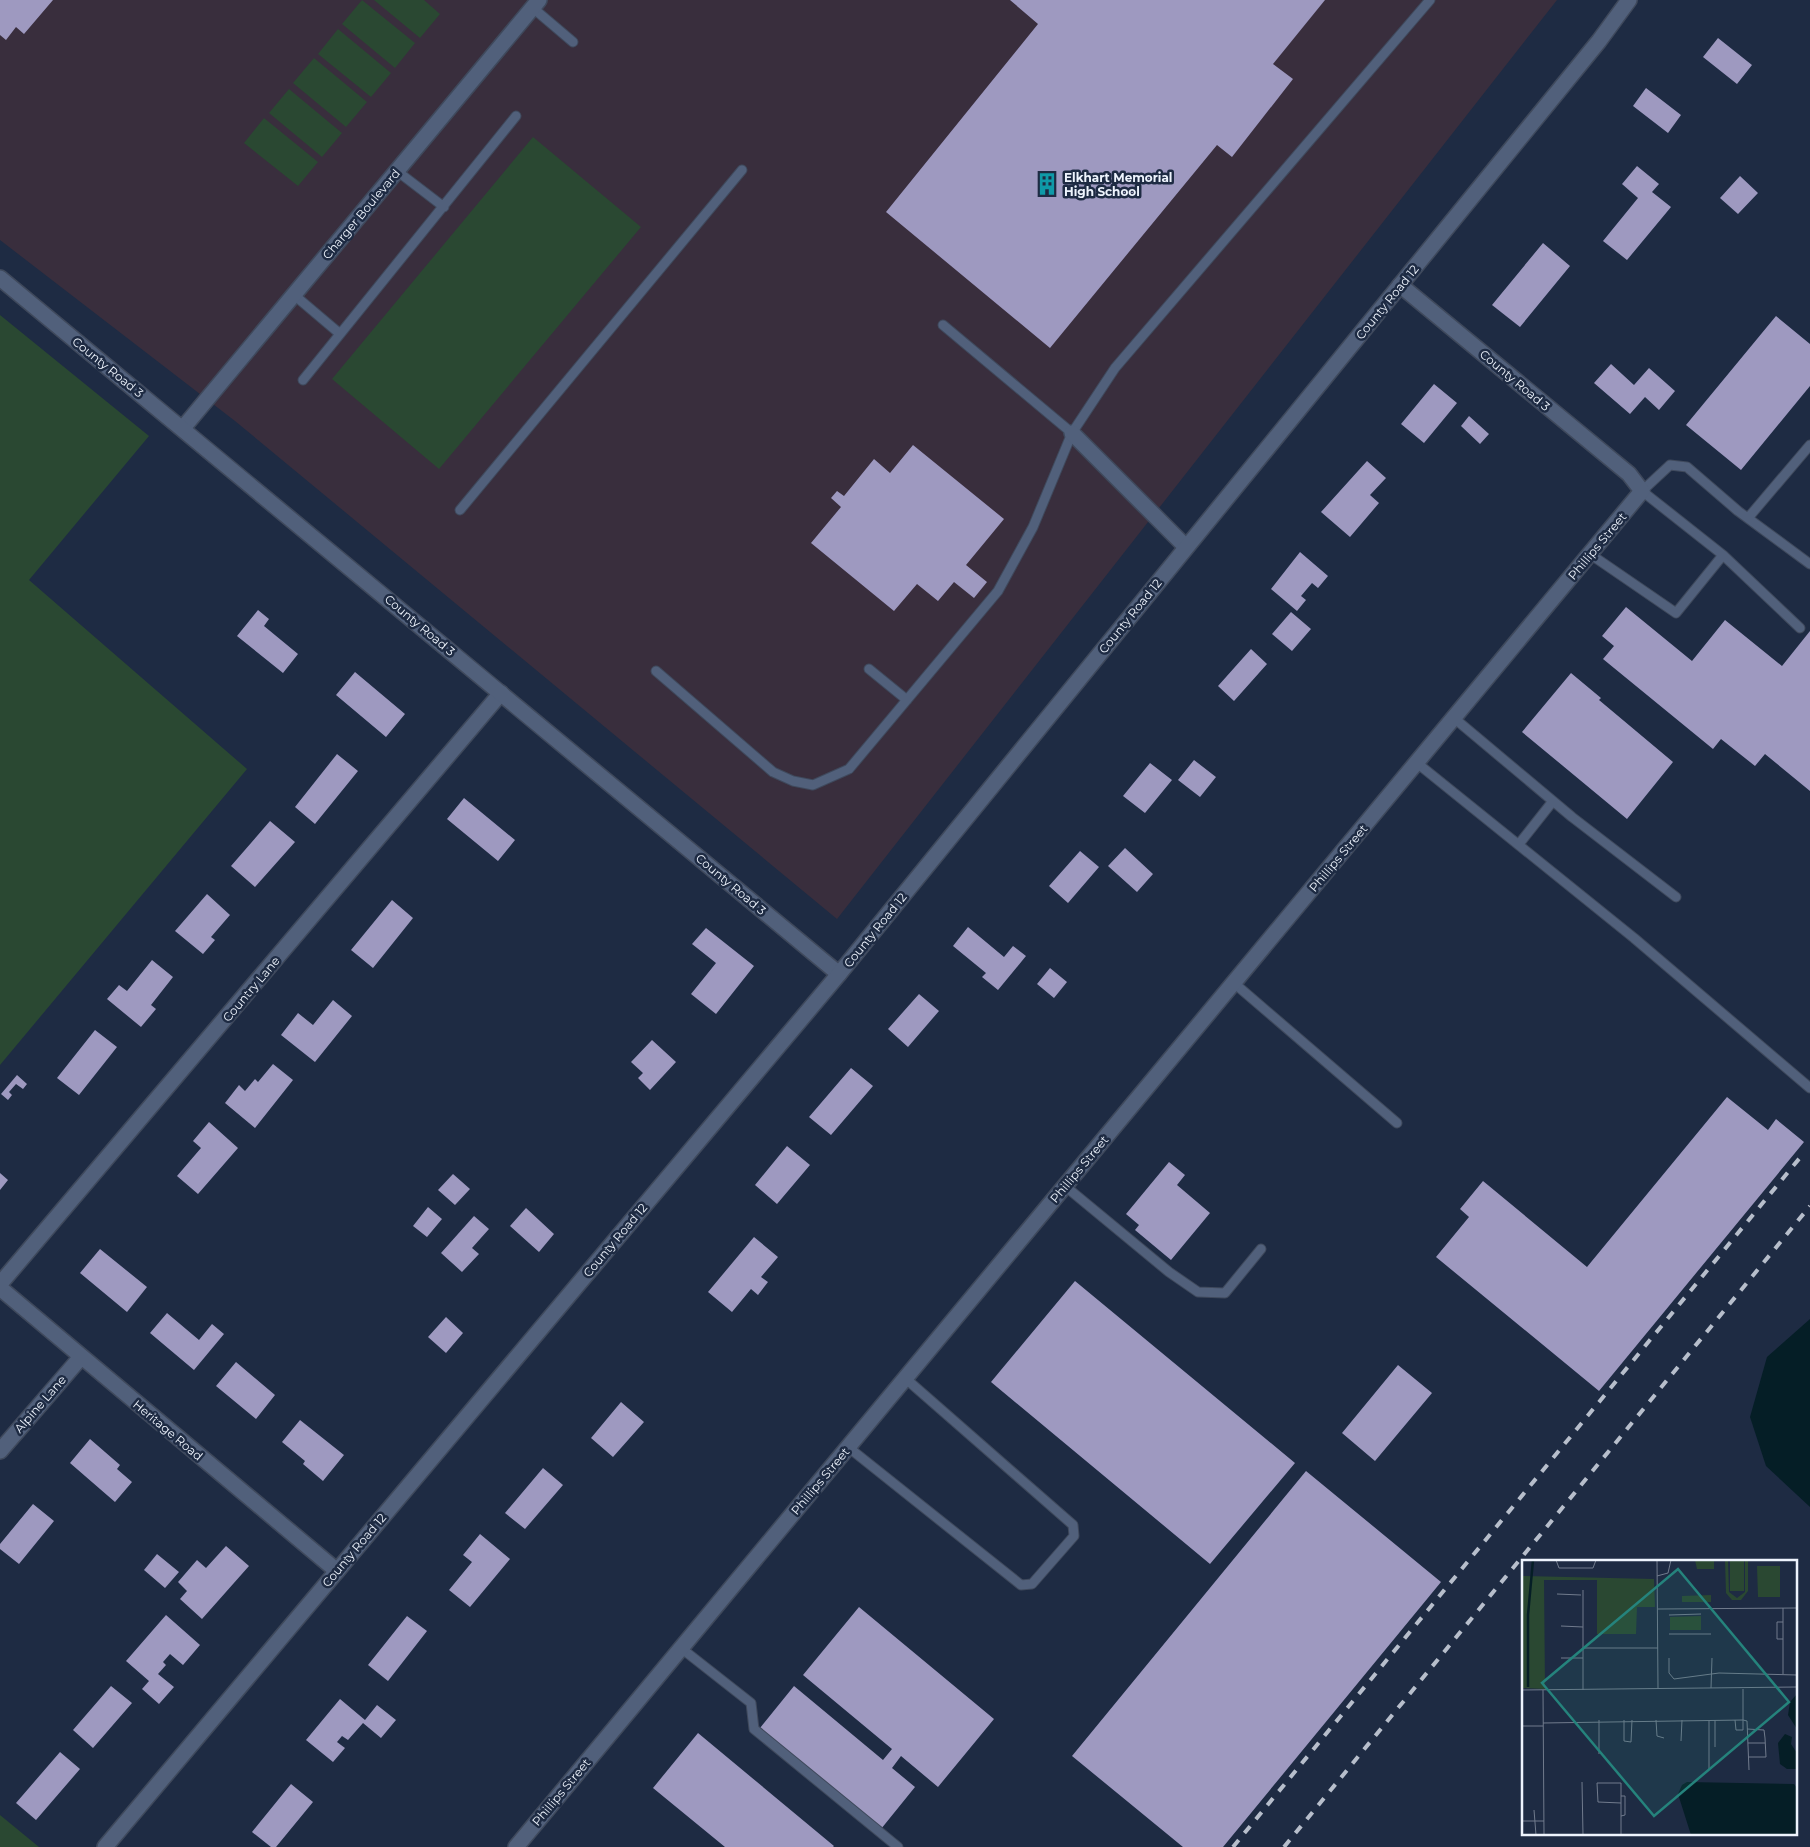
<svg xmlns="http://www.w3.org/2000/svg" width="1810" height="1847" viewBox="0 0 1810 1847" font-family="Montserrat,sans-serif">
  <rect width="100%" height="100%" fill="#1e2b43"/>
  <path fill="#392e3d" d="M0,0H1557L837,919L235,421L0,240Z"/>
  <path fill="#2a4832" d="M362,0L415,43L395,68L342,24Z
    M374,0H424L440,14L420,38Z
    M338,29L391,73L371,97L318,54Z
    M314,58L367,102L346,127L293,83Z
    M289,89L342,133L322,157L269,113Z
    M264,118L318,162L298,186L244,143Z
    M533,137L641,227L439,469L332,379Z
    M0,315L149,436L29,580L247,769L0,1065Z
    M0,1815L39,1847H0Z"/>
  <path fill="#051e26" d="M1810,1319V1507L1766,1466L1750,1417L1767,1357Z"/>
  <path fill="#9e99c0" d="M0,0H53L24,34L16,27L6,40L0,35Z
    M1010,0H1325L1273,64L1293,79L1232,157L1217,145L1050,348L886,212L1038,24Z
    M1718,38L1752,65L1737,84L1703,57Z
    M1646,88L1681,115L1668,133L1633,106Z
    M1637,166L1659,184L1652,192L1671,207L1627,260L1603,241L1638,198L1622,184Z
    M1740,176L1758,193L1738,214L1720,198Z
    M1543,243L1570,266L1520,327L1492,305Z
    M1776,316L1810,344V386L1741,470L1686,425Z
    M1611,364L1634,385L1649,368L1675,391L1659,410L1645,397L1630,414L1594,383Z
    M1434,384L1457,403L1424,443L1401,424Z
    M1469,416L1489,434L1480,444L1461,426Z
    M913,445L1004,519L966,565L987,582L974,598L954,582L938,601L917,584L894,611L811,543L841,507L831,498L837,491L844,496L874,459L890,473Z
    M1367,461L1386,478L1370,495L1379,503L1350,537L1321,512Z
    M1300,552L1328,576L1318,588L1312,583L1301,596L1306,600L1297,611L1271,589Z
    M1626,607L1692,661L1725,620L1782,666L1810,631V791L1765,754L1755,766L1721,739L1713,749L1603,659L1614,646L1602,636Z
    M258,610L269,619L264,626L298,654L283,673L237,636Z
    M1291,612L1311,629L1292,651L1272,634Z
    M1251,649L1267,664L1234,701L1218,686Z
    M355,672L405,714L386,737L336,695Z
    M1571,673L1601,698L1599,700L1673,762L1627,819L1522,732Z
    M337,754L358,771L315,824L295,807Z
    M1194,760L1216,777L1200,797L1178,780Z
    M1150,763L1172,780L1145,813L1123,796Z
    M464,798L515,840L498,861L447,819Z
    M270,821L295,842L255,887L231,866Z
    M1125,848L1153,874L1137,892L1108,866Z
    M1080,851L1099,867L1068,903L1049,886Z
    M207,894L230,915L211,937L215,940L203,954L175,931Z
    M392,900L413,918L373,968L351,950Z
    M968,927L1004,957L1013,946L1026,956L998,990L982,977L986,973L953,946Z
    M706,928L754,966L716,1014L691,994L716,963L692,944Z
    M152,960L173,977L151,1005L156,1009L141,1027L107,999L119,985L127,991Z
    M1050,968L1067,982L1054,998L1037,984Z
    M919,994L939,1011L908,1047L888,1029Z
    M333,1000L352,1016L315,1062L281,1035L298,1013L313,1025Z
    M95,1030L117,1047L79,1095L57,1078Z
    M652,1040L676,1062L650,1090L638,1078L643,1073L631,1062Z
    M273,1064L293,1080L255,1128L225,1103L239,1085L245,1091L255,1079L258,1082Z
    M851,1068L873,1086L831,1135L809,1117Z
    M17,1075L27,1084L23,1089L16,1084L9,1092L12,1095L8,1100L1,1094Z
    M1727,1097L1768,1130L1776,1119L1804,1142L1599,1391L1436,1257L1469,1217L1460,1209L1483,1181L1587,1267Z
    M209,1122L238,1148L198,1194L177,1176L201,1148L193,1141Z
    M787,1146L810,1165L777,1204L755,1185Z
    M1169,1162L1185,1175L1177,1185L1210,1213L1171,1260L1135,1230L1139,1225L1126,1214Z
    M0,1173L8,1180L0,1190Z
    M453,1174L470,1189L455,1205L438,1190Z
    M428,1207L442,1219L427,1237L413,1226Z
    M526,1208L554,1234L539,1252L510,1226Z
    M474,1216L489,1229L472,1248L479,1254L462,1272L441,1253Z
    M754,1237L778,1257L761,1277L768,1282L758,1295L751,1289L732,1312L708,1292Z
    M100,1249L147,1287L127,1312L80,1273Z
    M1075,1281L1295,1463L1210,1564L991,1382Z
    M167,1313L199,1340L212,1324L224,1334L194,1370L150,1333Z
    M446,1317L463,1333L446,1353L428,1337Z
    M236,1362L275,1395L256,1419L216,1386Z
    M1398,1365L1432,1393L1375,1461L1342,1433Z
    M621,1402L644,1422L613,1457L591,1438Z
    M300,1420L344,1455L323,1481L303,1464L305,1461L282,1442Z
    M90,1439L120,1465L117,1469L132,1482L115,1502L70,1463Z
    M543,1468L563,1485L525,1529L505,1513Z
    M1306,1471L1441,1582L1223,1847H1183L1072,1756Z
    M33,1504L54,1521L19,1564L0,1549V1544Z
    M480,1534L510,1559L470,1607L449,1590L472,1562L463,1555Z
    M226,1546L249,1566L202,1619L180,1599L187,1591L178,1582L197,1560L206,1568Z
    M157,1554L179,1572L165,1588L144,1570Z
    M859,1607L994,1719L938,1787L901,1756L892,1768L915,1787L881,1829L760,1728L794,1686L883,1760L892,1749L803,1675Z
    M166,1615L200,1645L183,1665L170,1654L163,1662L166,1665L158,1674L174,1687L159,1704L142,1689L149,1681L126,1661Z
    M407,1616L427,1631L388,1681L368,1665Z
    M111,1686L132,1703L93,1748L73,1730Z
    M340,1699L365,1720L377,1705L396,1720L381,1738L363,1723L348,1740L342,1736L337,1742L345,1748L333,1762L306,1740Z
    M698,1733L834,1846L833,1847H725L653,1788Z
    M60,1752L80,1769L36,1820L16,1803Z
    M291,1784L313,1802L276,1847H271L252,1832Z"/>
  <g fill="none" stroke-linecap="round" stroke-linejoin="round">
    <defs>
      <path id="service" d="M533,8L573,42
        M397,171L444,207
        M293,294L339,333
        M943,325L1072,433
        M303,380L516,116
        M460,510L742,170
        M1748,518L1810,445
        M1590,554L1676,613L1723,555L1642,491L1670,465L1687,467L1738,511L1810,564
        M1723,555L1800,628
        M869,669L907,700
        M656,671L773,772L793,781L813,785L849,769L998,591L1033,527L1072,433L1115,368L1430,0
        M1454,718L1572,817L1676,897
        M1417,763L1634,938L1810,1088
        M1519,844L1553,801
        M1234,983L1397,1123
        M1065,1186L1169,1272L1198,1292L1225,1293L1261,1249
        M848,1447L1021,1585L1032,1584L1074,1536L1073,1525L905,1378
        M681,1648L751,1703L754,1729L898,1847"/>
      <path id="minor" d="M183,428L539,0
        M1072,433L1186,547
        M0,1284L501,693
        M0,1288L337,1571
        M0,1451L81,1357
        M516,1847L1642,491L1629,474L1400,285"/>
      <path id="tertiary" d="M0,278L839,974"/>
      <path id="secondary" d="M105,1847L839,974L1599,41L1629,0"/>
    </defs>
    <use href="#service" stroke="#3f495c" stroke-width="11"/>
    <use href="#minor" stroke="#3f495c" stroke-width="18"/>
    <use href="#tertiary" stroke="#3f495c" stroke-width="18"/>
    <use href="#secondary" stroke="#3f495c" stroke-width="18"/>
    <use href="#service" stroke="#51607b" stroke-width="9"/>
    <use href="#minor" stroke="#51607b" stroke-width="15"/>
    <use href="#tertiary" stroke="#51607b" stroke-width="15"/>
    <use href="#secondary" stroke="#51607b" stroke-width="15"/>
    <path stroke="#b7becb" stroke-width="4" stroke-dasharray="9 9" stroke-linecap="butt" d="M1233,1847L1803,1154
      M1284,1847L1810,1206"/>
  </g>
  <defs>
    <symbol id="building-bare" viewBox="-9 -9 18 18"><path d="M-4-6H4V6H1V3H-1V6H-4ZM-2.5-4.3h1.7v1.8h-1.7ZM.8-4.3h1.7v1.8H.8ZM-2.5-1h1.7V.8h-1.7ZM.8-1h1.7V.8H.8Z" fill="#0f9aa8" stroke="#1e2b43" stroke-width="2.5" paint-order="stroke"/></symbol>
  </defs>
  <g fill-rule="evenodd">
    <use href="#building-bare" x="1031" y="168" width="32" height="32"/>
  </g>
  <g text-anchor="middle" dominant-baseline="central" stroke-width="5" stroke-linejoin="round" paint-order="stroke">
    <g font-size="12" font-weight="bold" fill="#eef4fd" stroke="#1e2b43" text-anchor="start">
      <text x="1064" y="177">Elkhart Memorial<tspan x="1064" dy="14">High School</tspan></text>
    </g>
    <g font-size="12" fill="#eef4fd" stroke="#1e2b43">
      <text transform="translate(361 214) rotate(-50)">Charger Boulevard</text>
      <text transform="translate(1387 302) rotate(-51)">County Road 12</text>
      <text transform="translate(108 367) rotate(39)">County Road 3</text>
      <text transform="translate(1515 380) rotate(40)">County Road 3</text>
      <text transform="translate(1597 546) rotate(-50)">Phillips Street</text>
      <text transform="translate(1130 616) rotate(-51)">County Road 12</text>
      <text transform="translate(420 625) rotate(40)">County Road 3</text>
      <text transform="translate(1338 858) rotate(-50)">Phillips Street</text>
      <text transform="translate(731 884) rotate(40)">County Road 3</text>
      <text transform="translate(875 930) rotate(-51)">County Road 12</text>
      <text transform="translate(251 989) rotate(-50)">Country Lane</text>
      <text transform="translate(1079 1169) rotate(-50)">Phillips Street</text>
      <text transform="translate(615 1240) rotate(-50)">County Road 12</text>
      <text transform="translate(40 1404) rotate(-49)">Alpine Lane</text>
      <text transform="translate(168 1430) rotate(40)">Heritage Road</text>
      <text transform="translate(820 1481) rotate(-50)">Phillips Street</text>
      <text transform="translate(354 1550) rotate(-50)">County Road 12</text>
      <text transform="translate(561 1792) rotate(-50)">Phillips Street</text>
    </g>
  </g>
  <g transform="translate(1522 1560)">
    <rect width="275" height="275" fill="#1e2b43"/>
    <path d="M173,0H192V9H175ZM203,0H206L207,32L215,38L223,32V0H226V31L219,40H210L204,33ZM208,1H222V31H208ZM235,6H258V37H236ZM0,16L132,19L133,47H115L114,74H75V20H22L23,129L0,128ZM189,35V42H160V36ZM179,56V70H148V57Z" fill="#2a4832"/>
    <path d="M275,134V169L266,155L268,142ZM263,174L270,177L269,184L275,193V209H265L258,204L256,183ZM165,222L272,224L275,228V275H169L156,234L160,225Z" fill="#051e26"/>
    <path fill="none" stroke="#051e26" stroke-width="2.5" d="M6,127V55L11,0"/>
    <path fill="none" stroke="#717b8d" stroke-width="1" d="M34,0L37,8H71L74,0M135,0L136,129M135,16L146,13L149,0M61,30V130M35,34L59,35M261,48V114M136,49L275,48M147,55L179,54M261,62H255V79H261M39,66L61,67M147,74H189M61,88H136M39,98H61M147,98V113L152,119L197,113L275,115M189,128L190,98M0,130L275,127M21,130L22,275M77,160V194M102,160V181L109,182L110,160M134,160L135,176L142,178M187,160V210M193,160V187M213,160L214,170H221V160M221,160L225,161L227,210M21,163L221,160V129M0,166H21M225,169L242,170L243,178L244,197H226M159,181L160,160M226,183H243M60,222L61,275M99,236H103V255L99,256M99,243L76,242L75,223H99V275M12,250L14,275M0,261H22"/>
    <path fill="#25837c" fill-opacity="0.15" stroke="#25837c" stroke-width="2.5" d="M156,9L267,142L132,256L20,123Z"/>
    <rect width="275" height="275" fill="none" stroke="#eef4fd" stroke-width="2.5"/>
  </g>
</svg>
